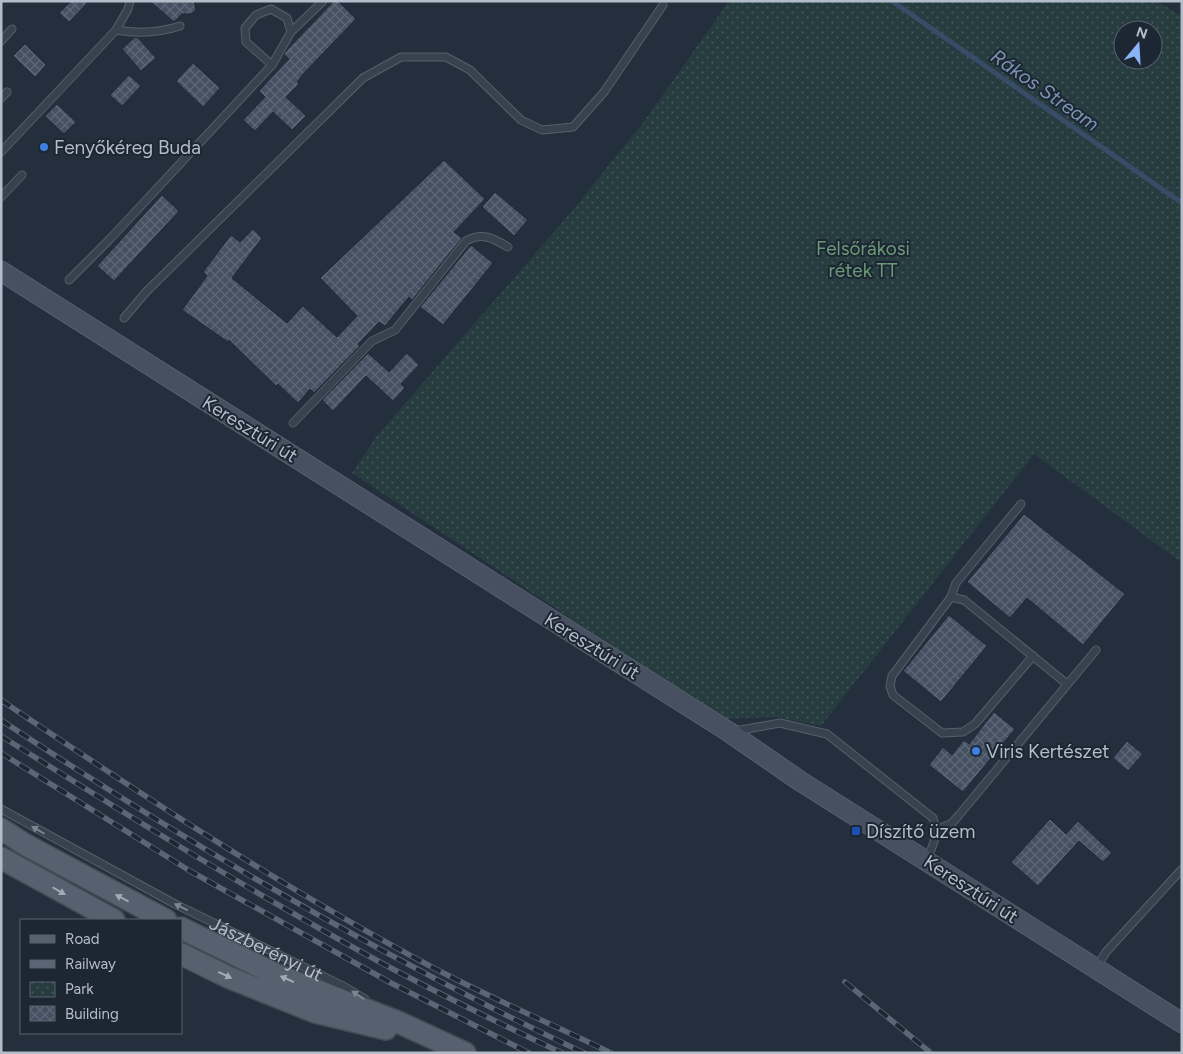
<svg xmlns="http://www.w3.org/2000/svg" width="1183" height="1054" viewBox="0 0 1183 1054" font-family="Figtree,sans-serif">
  <defs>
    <pattern id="park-dots" width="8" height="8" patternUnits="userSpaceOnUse" patternTransform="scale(1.25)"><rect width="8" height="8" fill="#263c3f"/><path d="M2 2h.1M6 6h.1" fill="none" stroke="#435659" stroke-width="1.8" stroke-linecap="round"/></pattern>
    <pattern id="building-cross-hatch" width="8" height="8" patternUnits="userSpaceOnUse" patternTransform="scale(1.25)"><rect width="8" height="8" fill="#455162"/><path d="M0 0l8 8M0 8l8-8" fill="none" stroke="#5d6877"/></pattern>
  </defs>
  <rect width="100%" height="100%" fill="#242f3e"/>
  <path fill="url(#park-dots)" fill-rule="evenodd" d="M729,1H1157L1182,16V563L1034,454L821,726L777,717L722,719L352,473L376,437L572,211L648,116ZM1123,30H1153V60H1123Z"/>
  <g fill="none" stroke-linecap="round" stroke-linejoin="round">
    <path stroke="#394c67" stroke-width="5" d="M892,1L1182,203"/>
  </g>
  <path fill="url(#building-cross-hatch)" stroke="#1f2835" d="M71,1H89L69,22L59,13Z
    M150,1H194L196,10L191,14H182L174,22Z
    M334,1H338L356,19L304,73L297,82L299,84L286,97L306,116L292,130L273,112L255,131L243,120L265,97L259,91L289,59L284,54L286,51Z
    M135,37L138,38L156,58L141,71L122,49Z
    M25,44L46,65L35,77L13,56Z
    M193,63L220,88L203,107L176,81Z
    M129,75L141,86L122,106L110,95Z
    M57,104L76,122L64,134L45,116Z
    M444,160L485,199L454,232L462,238L412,300L409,297L385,326L379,322L358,344L360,346L314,393L310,389L298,403L278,384L276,386L229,340L228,342L182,310L207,276L203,272L231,235L240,242L253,229L262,238L232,278L287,323L303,306L337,337L357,316L320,278Z
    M495,192L528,220L514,236L482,207Z
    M162,195L179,211L114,281L97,266Z
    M471,245L493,263L443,325L420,307Z
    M368,353L389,372L407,353L419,365L401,384L405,388L393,401L366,376L333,411L322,400Z
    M1024,514L1125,594L1083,645L1027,598L1010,618L967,582Z
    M949,615L987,646L941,702L903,671Z
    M994,712L1015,729L963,792L929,765L943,747L952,755L964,740L969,744Z
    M1127,741L1143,754L1128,771L1113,758Z
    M1050,819L1066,834L1078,821L1112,853L1103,862L1079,841L1038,886L1011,862Z"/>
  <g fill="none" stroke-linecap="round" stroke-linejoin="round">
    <defs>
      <g id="service">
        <path d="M116,30L128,9L130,1"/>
        <path d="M1,41L12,29"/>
        <path d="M272,65L246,42L245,28L256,15L271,9L287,18L291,32"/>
        <path d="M1,98L7,92"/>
        <path d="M1,152L116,30C139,34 158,33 180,26"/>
        <path d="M1,197L22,175"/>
        <path d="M69,280L110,239L272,65L291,32L323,1"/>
        <path d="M124,318L146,292L363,78L401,57H446L470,70L521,120L542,130L573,127L604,92L663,5"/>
        <path d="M293,423L372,341L395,330L466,241C482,232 493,238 508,247"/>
        <path d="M1021,504L956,583L951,597L892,676L890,686L893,695L942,733L963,732L975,724L1033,656"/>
        <path d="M951,597L964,600L1067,684"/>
        <path d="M735,731L780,723L827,734L933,818C938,835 934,845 926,860"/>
        <path id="s1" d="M1,809L175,904L345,987L365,999"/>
        <path d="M936,830L952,823L959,815L1096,650"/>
        <path d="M1096,969L1106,952L1182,869"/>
      </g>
      <path id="secondary" d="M1,271L729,732L800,781L1182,1023"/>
      <path id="primary" d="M1,829L26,845L166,920
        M1,858L114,920
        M181,928L277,975L398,1022L465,1053
        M181,954L228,977L315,1012L386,1029"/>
    </defs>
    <use href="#service" stroke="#565f6c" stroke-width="9"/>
    <use href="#secondary" stroke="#565f6c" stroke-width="21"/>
    <use href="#primary" stroke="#414a57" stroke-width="24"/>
    <use href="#service" stroke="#38414e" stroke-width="7"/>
    <use href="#secondary" stroke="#465061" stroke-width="19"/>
    <use href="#primary" stroke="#56606e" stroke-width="21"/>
    <defs>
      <path id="rail" d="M1,700C140,794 280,886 428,965C488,997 550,1023 611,1053
        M1,720C188,844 381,957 584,1053
        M1,736C116,808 230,879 349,945C418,984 490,1019 562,1053
        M1,753L190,871L391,983L529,1053
        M845,982L931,1053"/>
    </defs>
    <use href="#rail" stroke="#5a6575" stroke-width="5.5"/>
    <use href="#rail" stroke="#1d2633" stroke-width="4" stroke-dasharray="11" stroke-linecap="butt"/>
  </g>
  <defs><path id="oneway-solid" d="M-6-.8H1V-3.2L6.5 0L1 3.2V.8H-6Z" transform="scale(1.25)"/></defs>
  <g fill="#7c8592">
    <use href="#oneway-solid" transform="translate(38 830) rotate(-150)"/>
    <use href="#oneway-solid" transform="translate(181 907) rotate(-154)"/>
    <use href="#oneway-solid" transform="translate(358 995) rotate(-147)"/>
  </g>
  <g fill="#a1aab7">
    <use href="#oneway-solid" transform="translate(59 891) rotate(30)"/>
    <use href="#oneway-solid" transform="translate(122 898) rotate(-152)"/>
    <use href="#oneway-solid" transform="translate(225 975) rotate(25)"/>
    <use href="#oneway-solid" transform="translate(287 979) rotate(-156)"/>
  </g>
  <g fill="#3f7fe0" stroke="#1d2633" stroke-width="2">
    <circle cx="44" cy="147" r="5"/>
    <circle cx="976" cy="751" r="5"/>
  </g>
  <rect fill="#1a4fb4" stroke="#1d2633" stroke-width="2" x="851" y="826" width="10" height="10" rx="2.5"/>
  <g text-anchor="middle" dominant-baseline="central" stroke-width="4" stroke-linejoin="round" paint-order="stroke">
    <g font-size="19" fill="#b4bcc9" stroke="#1d2633" text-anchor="start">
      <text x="54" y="147">Fenyőkéreg Buda</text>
      <text x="986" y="751">Viris Kertészet</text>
      <text x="866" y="831">Díszítő üzem</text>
    </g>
    <g font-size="19" fill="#6b9a76" stroke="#1d2633">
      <text x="863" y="248">Felsőrákosi<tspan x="863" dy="22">rétek TT</tspan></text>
    </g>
    <g font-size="19" fill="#b4bcc9" stroke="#1d2633">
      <text transform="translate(250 429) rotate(32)">Keresztúri út</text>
      <text transform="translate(592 646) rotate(32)">Keresztúri út</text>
      <text transform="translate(971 889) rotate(33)">Keresztúri út</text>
      <text stroke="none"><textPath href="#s1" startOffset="300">Jászberényi út</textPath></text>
    </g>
    <g font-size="20" font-style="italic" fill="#7c92b1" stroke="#1d2633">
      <text transform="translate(1045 90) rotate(35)">Rákos Stream</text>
    </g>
  </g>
  <rect width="1183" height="1054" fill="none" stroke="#b4bcc9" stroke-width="5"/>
  <rect x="20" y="919" width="162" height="115" fill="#1d2633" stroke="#59626f"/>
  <rect x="30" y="935" width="25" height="8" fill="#56606e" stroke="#59626f"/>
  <text x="65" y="944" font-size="15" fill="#b4bcc9">Road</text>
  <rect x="30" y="960" width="25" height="8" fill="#5a6575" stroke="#59626f"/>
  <text x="65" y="969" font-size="15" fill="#b4bcc9">Railway</text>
  <rect x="30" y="982" width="25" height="15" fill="url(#park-dots)" stroke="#59626f"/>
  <text x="65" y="994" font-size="15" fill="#b4bcc9">Park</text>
  <rect x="30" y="1006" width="25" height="15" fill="url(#building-cross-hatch)" stroke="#59626f"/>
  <text x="65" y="1019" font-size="15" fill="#b4bcc9">Building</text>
  <g transform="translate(1138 45) rotate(18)"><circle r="24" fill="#1d2633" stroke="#59626f"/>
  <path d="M0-4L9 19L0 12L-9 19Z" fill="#8ab4f8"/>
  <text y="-8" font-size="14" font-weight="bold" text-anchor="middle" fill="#b4bcc9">N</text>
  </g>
</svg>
